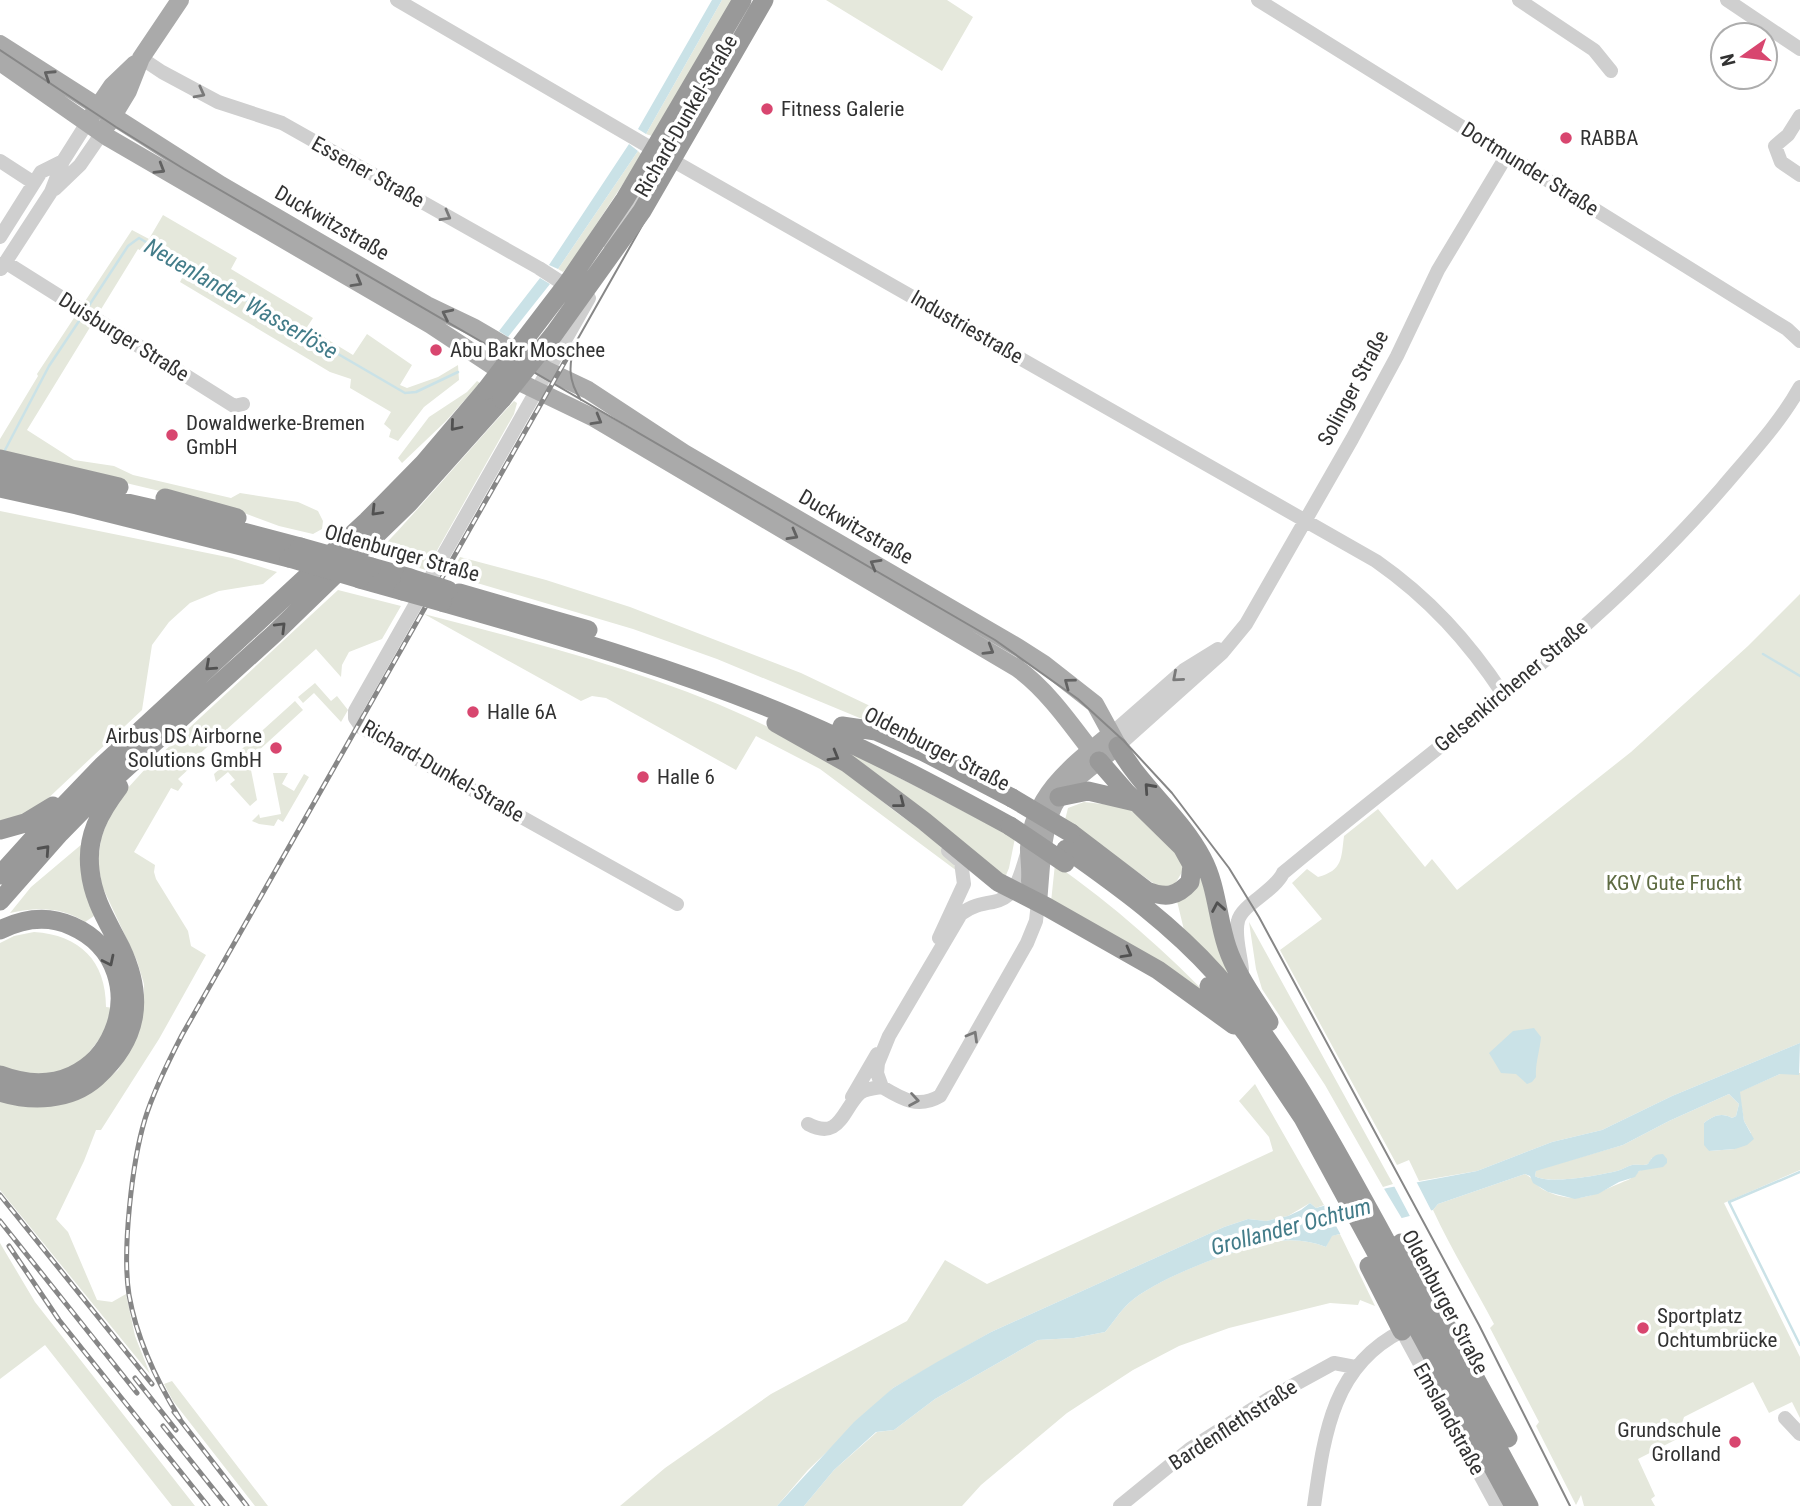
<svg xmlns="http://www.w3.org/2000/svg" width="1800" height="1506" viewBox="0 0 1800 1506" font-family="'Roboto Condensed',sans-serif">
  <rect width="100%" height="100%" fill="#fff"/>
  <path fill="#e5e8dc" d="M722,0H732L652,136L646,134Z
    M826,0H947L973,17L942,71Z
    M638,151L642,155L568,267L563,272L558,269Z
    M163,215L237,258L231,269L313,318L307,327L353,355L367,334L412,365L400,385L407,388L438,377L458,365L459,380L424,407L398,441L389,437L391,430L384,424L391,412L350,388L351,379L330,372L180,282L183,276L138,249L27,430L74,460L114,466L133,475L231,498L240,493L298,502L318,511L323,521L322,529L313,534L279,526L231,508L0,453V439L38,376L37,374L132,230L149,239Z
    M477,381L480,383L445,422L402,463L398,458L429,417L467,392Z
    M514,401L517,403L514,414L426,570L375,555C423,505 467,452 514,401Z
    M0,511L232,558L277,572L263,584L219,591L190,603L169,622L152,645L142,710L42,804L27,814L0,822Z
    M460,557L546,580L630,607L801,673L889,715L879,726L717,659L633,629L450,575Z
    M338,590L401,606L382,639L349,652L342,665L341,677L316,649L195,758L192,766L178,779L183,784L178,791L171,788L134,852L155,865L154,872L156,879L188,931L191,946L206,955L159,1039L101,1130H96L84,1161L56,1219L68,1232L97,1300L112,1302L126,1294L135,1336L150,1374L0,1190V1101L100,1085L118,1070L135,1038L144,1005V984L137,961L102,886L98,862L101,838L116,801L147,767Z
    M1800,594V1043L1672,1096L1602,1130L1552,1142L1477,1171L1419,1181L1409,1160L1397,1165L1280,950L1322,919L1292,883L1307,869L1318,877C1343,870 1341,859 1344,836L1378,809L1425,867L1432,859L1457,890L1631,752L1748,646Z
    M424,614C554,648 709,686 824,758C848,773 870,792 892,809C914,826 946,844 957,871L820,769L756,736L736,770L606,698L592,696L581,701Z
    M315,683L331,701L337,696L348,710L341,722L314,693L303,703L298,697Z
    M295,701L303,710L247,761L250,765L257,800L250,806L230,784L235,780L228,772L216,782L214,774Z
    M844,749L1015,838L1009,868L1004,880Z
    M273,773H288L282,784L294,791L304,774L309,777L283,822L278,819L274,826L259,824L252,821L259,814L260,818L281,814Z
    M1084,802L1129,807L1173,849L1183,864L1182,872L1175,884L1160,888L1065,820L1068,808Z
    M82,844L94,916L85,922C63,907 36,907 10,913L31,887Z
    M1194,853L1230,980L1184,930L1177,901L1196,884Z
    M1055,864C1114,906 1167,952 1217,1005L1051,902Z
    M1249,922L1393,1184L1383,1187L1325,1085L1262,989L1256,969Z
    M34,932C80,935 106,961 106,1007L114,1008L109,1027L79,1065L41,1077L0,1068V943L14,936Z
    M1800,1073V1170L1724,1203L1800,1357V1418L1792,1402L1769,1413L1753,1382L1684,1417L1677,1439L1638,1459L1655,1496L1651,1499L1655,1506H1584L1581,1495L1576,1505L1536,1426L1539,1422L1490,1328L1494,1324C1474,1286 1451,1249 1433,1210L1438,1204L1525,1174C1534,1178 1536,1187 1546,1191C1582,1207 1596,1192 1628,1180C1633,1178 1636,1172 1641,1170C1647,1167 1656,1167 1663,1167L1652,1158L1648,1164C1642,1166 1638,1164 1632,1165C1627,1166 1622,1170 1617,1171C1600,1175 1548,1185 1535,1176L1536,1170L1623,1145L1669,1121L1729,1094L1739,1104L1736,1116L1732,1118C1721,1112 1713,1116 1704,1123L1709,1151L1735,1149L1751,1133L1744,1121L1739,1092L1780,1074Z
    M1255,1084L1324,1205L1316,1208L1310,1203L1288,1216L1266,1221L1248,1219L1224,1227L991,1332L893,1388L808,1470L777,1506H620L665,1468L771,1394L907,1321L945,1260L987,1284L1273,1151L1269,1137L1239,1101Z
    M1340,1234L1375,1306L1360,1300L1358,1305L1330,1303L1229,1328L1179,1346L1133,1370L1067,1413L981,1485L962,1506H804L834,1470L877,1432L894,1430L935,1399L1038,1340L1074,1338L1105,1332C1113,1323 1120,1311 1129,1303C1156,1278 1241,1246 1278,1241C1295,1239 1311,1241 1326,1247L1331,1236Z
    M0,1243L35,1302L195,1506H172L45,1345L0,1379Z
    M172,1381L268,1506H255L173,1401L164,1384Z"/>
  <path fill="#cae2e7" d="M712,0H722L646,134L638,129Z
    M629,144L638,151L558,269L549,265Z
    M540,278L550,284L508,337L499,331Z
    M1534,1028L1541,1037C1540,1050 1535,1064 1536,1077L1532,1082L1527,1084L1516,1074L1501,1073L1489,1053L1513,1031Z
    M1800,1043L1799,1075L1780,1074L1740,1092L1744,1121L1754,1139L1747,1145L1735,1149L1709,1151L1704,1145V1123C1713,1116 1721,1112 1732,1118L1736,1116L1739,1104L1729,1094L1669,1121L1623,1145L1536,1171L1535,1176C1548,1185 1600,1175 1617,1171C1622,1170 1627,1166 1632,1165C1638,1164 1642,1166 1648,1164C1652,1157 1655,1154 1663,1154L1667,1159V1163L1663,1167L1639,1171L1635,1177L1619,1182L1598,1194L1575,1199L1548,1192L1533,1183L1530,1176L1525,1174L1438,1204L1433,1210L1332,1236L1326,1247C1311,1241 1295,1239 1278,1241C1242,1246 1156,1278 1129,1303C1120,1311 1113,1323 1105,1332L1074,1338L1038,1340L935,1399L894,1430L876,1432L834,1470L804,1506H777L854,1422L893,1388L937,1362L991,1332L1224,1227L1248,1219L1266,1221L1288,1216L1301,1210L1310,1203L1316,1208L1387,1188L1477,1171L1552,1142L1602,1130L1672,1096Z"/>
  <path fill="#fff" d="M1415,1179L1433,1214L1412,1220L1393,1184Z
    M1383,1187L1404,1222L1342,1237L1323,1202Z"/>
  <g fill="none" stroke-linecap="round" stroke-linejoin="round">
    <path stroke="#cae2e7" stroke-width="2.5" d="M88,307L128,246L139,238L405,393L416,392L458,372
      M4,452L49,366L83,315
      M1763,654L1800,676
      M1800,1172L1729,1202L1800,1345"/>
    <path stroke="#cfcfcf" stroke-width="14" d="M397,0L663,155L1376,561C1429,598 1468,641 1503,694
      M1258,0L1787,329L1800,341
      M1519,0L1594,50L1611,71
      M1727,0L1800,49
      M141,58L162,72L218,102L282,123L539,268L573,290
      M1800,116L1788,135L1775,146L1781,162L1800,175
      M0,161L34,183
      M55,189L80,165L102,133
      M0,237L41,172L63,161
      M609,242L658,165
      M5,262L234,406L243,404
      M1,269L51,192L63,161L87,123
      M589,298L355,711V718L362,728L677,904
      M1111,734L1184,670L1218,649
      M1118,746L1222,653L1246,624L1352,439L1397,356L1438,270L1507,155
      M1027,854C1020,875 1017,898 993,902C981,904 971,906 961,914L889,1036L878,1063L877,1073L882,1087C902,1099 918,1109 940,1096L1027,943L1036,921L1038,902
      M939,938L964,884L961,862L948,851
      M1241,975L1242,970C1241,956 1234,935 1238,921C1242,904 1274,892 1283,873C1432,749 1594,636 1722,488C1749,456 1780,423 1800,387
      M852,1097L877,1054
      M808,1124C840,1141 842,1110 860,1093C865,1089 875,1088 882,1087
      M1785,1418L1800,1434
      M1120,1506L1190,1449L1270,1398L1334,1363L1355,1367
      M1314,1506C1324,1436 1332,1366 1402,1331L1497,1506"/>
    <path stroke="#aaa" stroke-width="18" d="M0,44L221,185L427,305L473,327L548,371L588,390L684,453L1019,648L1044,664L1095,704L1118,746C1099,761 1065,784 1054,805C1041,831 1041,874 1038,902
      M0,62L109,138L431,325L511,378L594,418L1017,668C1050,692 1074,729 1099,761
      M93,114L112,86L135,64
      M108,124L128,91L141,58L180,0
      M1030,881C1031,869 1029,859 1029,848C1033,794 1073,765 1111,734"/>
    <path stroke="#999" stroke-width="19" d="M0,459L119,487
      M0,474L167,512L300,547
      M0,488L77,505L289,558
      M165,498L237,518
      M371,567L410,578
      M360,579L403,591
      M459,593L588,630
      M442,602C561,636 681,670 796,719C869,750 940,788 1010,826
      M776,723L847,763L924,821L998,882L1047,907L1158,970L1234,1025
      M842,726L876,731L924,752L1012,798
      M1118,746C1140,787 1180,816 1202,858C1217,886 1217,917 1227,947C1236,974 1254,998 1269,1022
      M1059,797L1088,791L1135,802
      M0,830L25,823L53,806
      M1071,833L1147,891C1165,898 1177,897 1190,882L1192,865L1182,847L1126,792L1099,761
      M1066,849C1120,887 1172,925 1216,974C1285,1052 1331,1142 1381,1232C1430,1323 1480,1414 1529,1506
      M0,875L50,820L102,766L367,521L424,463L486,390
      M0,901L60,833L104,788L274,634L409,503L502,399
      M0,930C24,918 48,915 72,926C165,967 113,1118 0,1075
      M1209,986L1246,1033L1303,1118L1514,1506
      M0,1092C31,1102 70,1101 96,1078C138,1040 145,999 121,948C108,922 93,900 90,870C86,836 100,812 119,787
      M1401,1243L1508,1438
      M1369,1266L1402,1331"/>
    <path stroke="#878787" stroke-width="2" d="M0,50L116,127L184,169L995,640L1078,699L1124,741L1172,793L1229,868L1259,917L1479,1325L1570,1506
      M581,400C568,381 568,364 576,342L770,0"/>
    <defs>
      <path id="rail" d="M0,1195L152,1384
        M0,1221L137,1393
        M9,1246L59,1320L208,1506
        M135,1378L176,1430
        M174,1412L247,1506
        M180,1419C156,1380 137,1340 129,1295C122,1251 132,1162 145,1119C154,1090 168,1062 182,1035L576,342
        M163,1426L227,1506"/>
    </defs>
    <use href="#rail" stroke="#878787" stroke-width="5"/>
    <use href="#rail" stroke="#fff" stroke-width="2.5" stroke-dasharray="8" stroke-linecap="butt"/>
    <path stroke="#999" stroke-width="19" d="M486,390L567,284L625,199L742,0
      M502,399L554,334L642,211L764,0
      M300,547L371,567
      M289,558L360,579
      M410,578L448,590
      M403,591L442,602
      M1012,798L1071,833
      M1010,826L1065,863"/>
  </g>
  <defs><path id="oneway-chevron" d="M-2-3.5L2.5 0L-2 3.5" fill="none" stroke-width="1.6" stroke-linecap="round" stroke-linejoin="round" transform="scale(1.75)"/></defs>
  <g stroke="#626262">
    <use href="#oneway-chevron" transform="translate(49 75) rotate(-147)"/>
    <use href="#oneway-chevron" transform="translate(160 169) rotate(31)"/>
    <use href="#oneway-chevron" transform="translate(357 282) rotate(30)"/>
    <use href="#oneway-chevron" transform="translate(447 314) rotate(-154)"/>
    <use href="#oneway-chevron" transform="translate(597 420) rotate(30)"/>
    <use href="#oneway-chevron" transform="translate(793 535) rotate(29)"/>
    <use href="#oneway-chevron" transform="translate(875 564) rotate(-150)"/>
    <use href="#oneway-chevron" transform="translate(989 650) rotate(31)"/>
    <use href="#oneway-chevron" transform="translate(1069 683) rotate(-143)"/>
  </g>
  <g stroke="#797979">
    <use href="#oneway-chevron" transform="translate(200 93) rotate(28)"/>
    <use href="#oneway-chevron" transform="translate(446 216) rotate(29)"/>
    <use href="#oneway-chevron" transform="translate(1177 677) rotate(139)"/>
    <use href="#oneway-chevron" transform="translate(973 1036) rotate(-60)"/>
    <use href="#oneway-chevron" transform="translate(914 1100) rotate(9)"/>
  </g>
  <g stroke="#515151">
    <use href="#oneway-chevron" transform="translate(455 426) rotate(130)"/>
    <use href="#oneway-chevron" transform="translate(376 511) rotate(134)"/>
    <use href="#oneway-chevron" transform="translate(281 627) rotate(-45)"/>
    <use href="#oneway-chevron" transform="translate(210 666) rotate(138)"/>
    <use href="#oneway-chevron" transform="translate(834 756) rotate(30)"/>
    <use href="#oneway-chevron" transform="translate(1149 788) rotate(-132)"/>
    <use href="#oneway-chevron" transform="translate(900 803) rotate(38)"/>
    <use href="#oneway-chevron" transform="translate(45 850) rotate(-48)"/>
    <use href="#oneway-chevron" transform="translate(1218 907) rotate(-100)"/>
    <use href="#oneway-chevron" transform="translate(1127 953) rotate(29)"/>
    <use href="#oneway-chevron" transform="translate(109 961) rotate(64)"/>
  </g>
  <g fill="#d8466f" stroke="#fff" stroke-width="2.5">
    <circle cx="767" cy="109" r="7"/>
    <circle cx="1566" cy="138" r="7"/>
    <circle cx="436" cy="350" r="7"/>
    <circle cx="172" cy="435" r="7"/>
    <circle cx="473" cy="712" r="7"/>
    <circle cx="276" cy="748" r="7"/>
    <circle cx="643" cy="777" r="7"/>
    <circle cx="1643" cy="1328" r="7"/>
    <circle cx="1735" cy="1442" r="7"/>
  </g>
  <g text-anchor="middle" dominant-baseline="central" stroke-width="7" stroke-linejoin="round" paint-order="stroke">
    <g font-size="21" fill="#323232" stroke="#fff" text-anchor="start">
      <text x="781" y="109">Fitness Galerie</text>
      <text x="1580" y="138">RABBA</text>
      <text x="450" y="350">Abu Bakr Moschee</text>
      <text x="186" y="423">Dowaldwerke-Bremen<tspan x="186" dy="24">GmbH</tspan></text>
      <text x="487" y="712">Halle 6A</text>
      <text x="262" y="736" text-anchor="end">Airbus DS Airborne<tspan x="262" dy="24">Solutions GmbH</tspan></text>
      <text x="657" y="777">Halle 6</text>
      <text x="1657" y="1316">Sportplatz<tspan x="1657" dy="24">Ochtumbrücke</tspan></text>
      <text x="1721" y="1430" text-anchor="end">Grundschule<tspan x="1721" dy="24">Grolland</tspan></text>
    </g>
    <g font-size="21" fill="#323232" stroke="#fff">
      <text transform="translate(686 116) rotate(-60)">Richard-Dunkel-Straße</text>
      <text transform="translate(1530 169) rotate(32)">Dortmunder Straße</text>
      <text transform="translate(368 172) rotate(29)">Essener Straße</text>
      <text transform="translate(332 223) rotate(30)">Duckwitzstraße</text>
      <text transform="translate(967 327) rotate(30)">Industriestraße</text>
      <text transform="translate(124 337) rotate(32)">Duisburger Straße</text>
      <text transform="translate(1353 388) rotate(-62)">Solinger Straße</text>
      <text transform="translate(856 527) rotate(30)">Duckwitzstraße</text>
      <text transform="translate(402 553) rotate(16)">Oldenburger Straße</text>
      <text transform="translate(1511 686) rotate(-40)">Gelsenkirchener Straße</text>
      <text transform="translate(937 749) rotate(27)">Oldenburger Straße</text>
      <text transform="translate(443 771) rotate(30)">Richard-Dunkel-Straße</text>
      <text transform="translate(1445 1302) rotate(62)">Oldenburger Straße</text>
      <text transform="translate(1449 1419) rotate(61)">Emslandstraße</text>
      <text transform="translate(1233 1425) rotate(-33)">Bardenflethstraße</text>
    </g>
    <g font-size="21" fill="#5e6b42" stroke="#fff">
      <text x="1674" y="883">KGV Gute Frucht</text>
    </g>
    <g font-size="23" font-style="italic" fill="#437c89" stroke="#fff">
      <text transform="translate(241 299) rotate(30)">Neuenlander Wasserlöse</text>
      <text transform="translate(1291 1227) rotate(-15)">Grollander Ochtum</text>
    </g>
  </g>
  <g transform="translate(1744 56) rotate(256)"><circle r="33" fill="#ffffff" stroke="#adadad" stroke-width="2"/>
  <path d="M0-5L12 26L0 18L-12 26Z" fill="#d8466f"/>
  <text y="-10" font-size="19" font-weight="bold" text-anchor="middle" fill="#323232">N</text>
  </g>
</svg>
